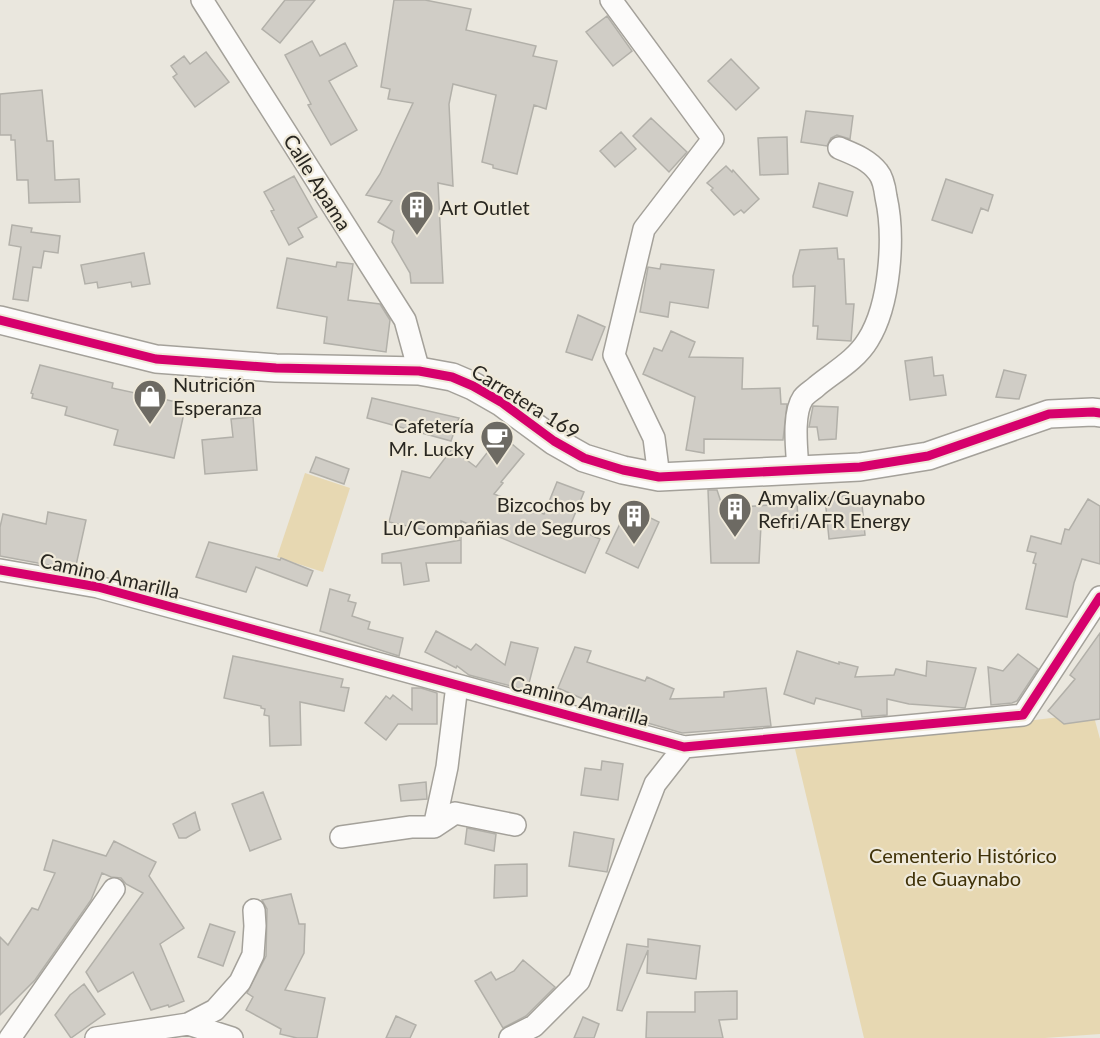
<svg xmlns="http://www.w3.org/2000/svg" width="1100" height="1038" viewBox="0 0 1100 1038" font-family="Lato,sans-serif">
  <rect width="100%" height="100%" fill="#eae7de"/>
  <path fill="#e7d8b2" d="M305,473L350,488L323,572L277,557Z
    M1093,713L1100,739V1034L1045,1038H864L795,749Z"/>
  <path fill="#d0cdc6" stroke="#b2b0a9" stroke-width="1.5" d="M285,0H315L280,43L262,29Z
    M394,0H425L471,9L466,30L536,46L533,56L557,61L546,109L534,105L517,174L493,168V165L482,162L496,95L453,84L449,104L453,186L438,183L443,283H411L410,273L392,242L394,231L378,222L392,201L366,195L380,174L413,103L388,99L390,89L381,87Z
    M607,16L632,51L613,66L586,32Z
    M312,41L320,56L345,43L357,66L329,81L357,130L331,145L308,105L311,104L285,55Z
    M206,52L229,82L195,107L173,77L177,74L171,66L184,56L190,64Z
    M731,59L759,88L736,110L708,81Z
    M42,90L47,141H53L55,180L79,179L80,202L29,203L28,180H17L15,140H11V135H0V94Z
    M806,111L853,116L850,139L837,135L831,138L827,146L801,142Z
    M651,118L687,152L669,172L633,136Z
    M621,132L636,149L615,167L600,151Z
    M787,137L788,174L760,175L758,138Z
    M726,166L732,172L733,170L759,199L744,213L741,210L734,215L711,190L713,188L707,183Z
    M294,176L317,217L298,228L303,237L289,245L271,211L274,210L264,192Z
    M946,179L993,195L988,211L981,208L972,233L932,220Z
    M819,183L853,192L847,216L813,207Z
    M12,225L32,228L31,232L60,236L58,253L44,251L41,268L33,267L28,301L13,299L21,247L9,245Z
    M837,248L838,259H844L846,304H854L851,341L817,339L818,326H813L815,286L793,287V276L800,250Z
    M144,253L150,284L132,287L131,282L98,288L97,282L85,284L81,265Z
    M287,258L336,267L337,262L353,264L348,300L380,304L390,320L386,352L324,343L327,317L277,308Z
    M661,264L714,270L708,308L670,302L668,317L640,312L648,267L660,269Z
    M578,315L605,327L592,360L566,352Z
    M671,331L695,342L689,357L743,358L742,389L780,388L781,404H787L783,440L704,439V453L686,450L695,397L643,374L654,348L662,351Z
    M932,357L934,376L943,375L946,395L910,400L905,361Z
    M40,365L113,383L112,388L186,404L174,458L114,445L118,430L65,415L67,407L32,398L33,394L31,393Z
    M1004,370L1026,375L1019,399L996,397Z
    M372,398L459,418L451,441L367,418Z
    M813,406L838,407L836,439L819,440L817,427H809Z
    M253,417L257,470L205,474L202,440L233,437L231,419Z
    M501,435L524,454L501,482L503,483L494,494L544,514L557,482L584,492L570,526L600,539L585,573L461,521V538L389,522L402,471L430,478L452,449L476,467Z
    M316,457L349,469L344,484L310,472Z
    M708,490H717L723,508L770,505V495L797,497L798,529L761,525L759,563H711Z
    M861,494L865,535L829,539L825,498Z
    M1088,499L1100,506V564L1082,559L1074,583L1067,617L1026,609L1036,564L1033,563L1036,553L1027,551L1031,536L1061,544L1065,529L1069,530Z
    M628,507L659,522L638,568L606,553Z
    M48,512L86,520L75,570L0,556V527L3,514L46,524Z
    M461,540V563H426L429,581L404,585L401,563H382V554Z
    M209,542L280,560L281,558L313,571L307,586L256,567L246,592L196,577Z
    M330,589L350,595L348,601L356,603L352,616L370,622L368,629L403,638L399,656L320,631Z
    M436,631L471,650L476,644L505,665L511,642L538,648L529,683L542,694L469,675L457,666L456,668L425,652Z
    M1100,633V719L1064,724L1048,711L1075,679L1070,675Z
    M575,647L591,651L587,662L645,681L647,677L674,689L670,699L724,697V692L766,688L771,726L682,733L589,706L590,702L558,688Z
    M797,651L839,664V662L858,667L855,677L894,675L896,669L926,676L927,661L976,668L965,708L909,704L887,699V715L862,717L861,710L816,698L814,704L784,694Z
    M1018,654L1038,669L1017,701L1012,703L991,705L988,667L1003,671Z
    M233,656L343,679L341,687L349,688L344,711L300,702L301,745L270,746L269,716L264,715L265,709L261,708V706L224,698Z
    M412,688H421L437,693V724H398L386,740L365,723L386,696L390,699L393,695L412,710Z
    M602,761L623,764L618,800L581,795L585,768L601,770Z
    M426,782L427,799L401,801L399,785Z
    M263,792L281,839L250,851L232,804Z
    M195,812L200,830L186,838H179L173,824Z
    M467,828L496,834L494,851L465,844Z
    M574,832L614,839L607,872L569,866Z
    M53,840L106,856L114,841L156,862L149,876L184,928L160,944L184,1001L169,1007L168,1005L151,1010L133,972L98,992L86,972L143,893L126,884L121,878L111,877L102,873L91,900L35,980L0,1015V937L8,945L32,908L38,910L55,873L44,870Z
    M527,864V896L494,898L495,865Z
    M291,894L299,924H305L304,953L285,990L325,998L317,1038H297L280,1034L281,1029L246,1010L253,997L247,993L266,956L267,909L262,900Z
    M210,924L235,932L223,966L198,957Z
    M648,939L700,946L696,979L647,973L648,950L622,1011L617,1010L627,944L648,947Z
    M523,960L555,987L526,1016L503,1028L475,981L491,972L496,980L514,971Z
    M84,984L105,1014L71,1038L55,1015L70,995Z
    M737,991V1019L719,1020L723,1038H646L647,1012H695V992Z
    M396,1016L416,1025L410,1038H386Z
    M583,1017L599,1024L594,1038H574Z"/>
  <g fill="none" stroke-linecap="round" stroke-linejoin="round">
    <defs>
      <path id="minor" d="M202,0L405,320L419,371
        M611,0L713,139L644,229L614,355L654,438L659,477
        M798,470C797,451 792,414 803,398C807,393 813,390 817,386C834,372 856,360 868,340C890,305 895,237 886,197C885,189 883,178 878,172C868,159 853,154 839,148
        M0,570L98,587L684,747L1023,715L1100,597
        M434,827L447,767L457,685
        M341,837L411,827H434L455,813L515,825
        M188,1024L215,1010L240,982L253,955L255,926L254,910
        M10,1038L114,889
        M96,1038L188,1024L232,1038
        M510,1038L534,1026L579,981L655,784L684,747"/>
      <path id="tertiary" d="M0,320L156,359L276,368L419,371L452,377L473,386L501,402L554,441L584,458L623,470L659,477L860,467L928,456L1049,414L1093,412L1100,413"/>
    </defs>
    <use href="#minor" stroke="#a4a19a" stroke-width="24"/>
    <use href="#tertiary" stroke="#a4a19a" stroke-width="30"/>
    <use href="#minor" stroke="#fcfbfa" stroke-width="21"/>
    <use href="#tertiary" stroke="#fcfbfa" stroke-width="27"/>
    <defs>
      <path id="cycleway" d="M0,320L156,359L276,368L419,371L452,377L473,386L501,402L554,441L584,458L623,470L659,477L860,467L928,456L1049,414L1093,412L1100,413
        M0,570L98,587L684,747L1023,715L1100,597"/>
    </defs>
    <use href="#cycleway" stroke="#efe9d9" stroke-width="13"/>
    <use href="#cycleway" stroke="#d6006c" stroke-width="9"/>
  </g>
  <defs>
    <symbol id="building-pin" viewBox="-11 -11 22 30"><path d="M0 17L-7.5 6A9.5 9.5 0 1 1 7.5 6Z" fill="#6d6a63" stroke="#efe9d9"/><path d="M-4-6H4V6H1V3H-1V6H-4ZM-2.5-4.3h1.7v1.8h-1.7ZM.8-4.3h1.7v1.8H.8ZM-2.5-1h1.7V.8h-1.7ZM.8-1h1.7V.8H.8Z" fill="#fff"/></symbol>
    <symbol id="shop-pin" viewBox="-11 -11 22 30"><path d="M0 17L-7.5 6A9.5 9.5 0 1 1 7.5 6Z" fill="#6d6a63" stroke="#efe9d9"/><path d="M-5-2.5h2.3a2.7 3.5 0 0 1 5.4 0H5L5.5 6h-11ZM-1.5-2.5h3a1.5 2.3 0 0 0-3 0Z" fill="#fff"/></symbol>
    <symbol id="cafe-pin" viewBox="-11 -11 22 30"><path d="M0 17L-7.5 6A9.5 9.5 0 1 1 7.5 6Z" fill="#6d6a63" stroke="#efe9d9"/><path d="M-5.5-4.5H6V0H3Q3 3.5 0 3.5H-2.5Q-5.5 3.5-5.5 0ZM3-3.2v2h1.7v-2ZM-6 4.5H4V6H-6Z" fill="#fff"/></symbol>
  </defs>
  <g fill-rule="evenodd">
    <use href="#building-pin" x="398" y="188" width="38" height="52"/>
    <use href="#shop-pin" x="131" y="377" width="38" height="52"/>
    <use href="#cafe-pin" x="478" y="418" width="38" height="52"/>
    <use href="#building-pin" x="716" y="490" width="38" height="52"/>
    <use href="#building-pin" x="615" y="497" width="38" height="52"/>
  </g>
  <g text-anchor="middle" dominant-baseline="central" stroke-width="4.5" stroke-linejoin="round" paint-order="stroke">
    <g font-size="20" fill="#292721" stroke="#efe9d9">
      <text transform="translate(318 182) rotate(58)">Calle Apama</text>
      <text transform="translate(526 401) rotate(32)">Carretera 169</text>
      <text transform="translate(110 575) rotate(13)">Camino Amarilla</text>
      <text transform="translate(580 700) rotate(15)">Camino Amarilla</text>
    </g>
    <g font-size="20" fill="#292721" stroke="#efe9d9" text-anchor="start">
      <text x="440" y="207">Art Outlet</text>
      <text x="173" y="384">Nutrición<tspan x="173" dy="23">Esperanza</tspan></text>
      <text x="474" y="425" text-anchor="end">Cafetería<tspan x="474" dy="23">Mr. Lucky</tspan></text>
      <text x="758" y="497">Amyalix/Guaynabo<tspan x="758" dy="23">Refri/AFR Energy</tspan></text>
      <text x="611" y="504" text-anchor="end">Bizcochos by<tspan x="611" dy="23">Lu/Compañias de Seguros</tspan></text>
    </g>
    <g font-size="20" fill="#403208" stroke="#efe9d9">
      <text x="963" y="855">Cementerio Histórico<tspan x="963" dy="23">de Guaynabo</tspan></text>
    </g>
  </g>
</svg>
